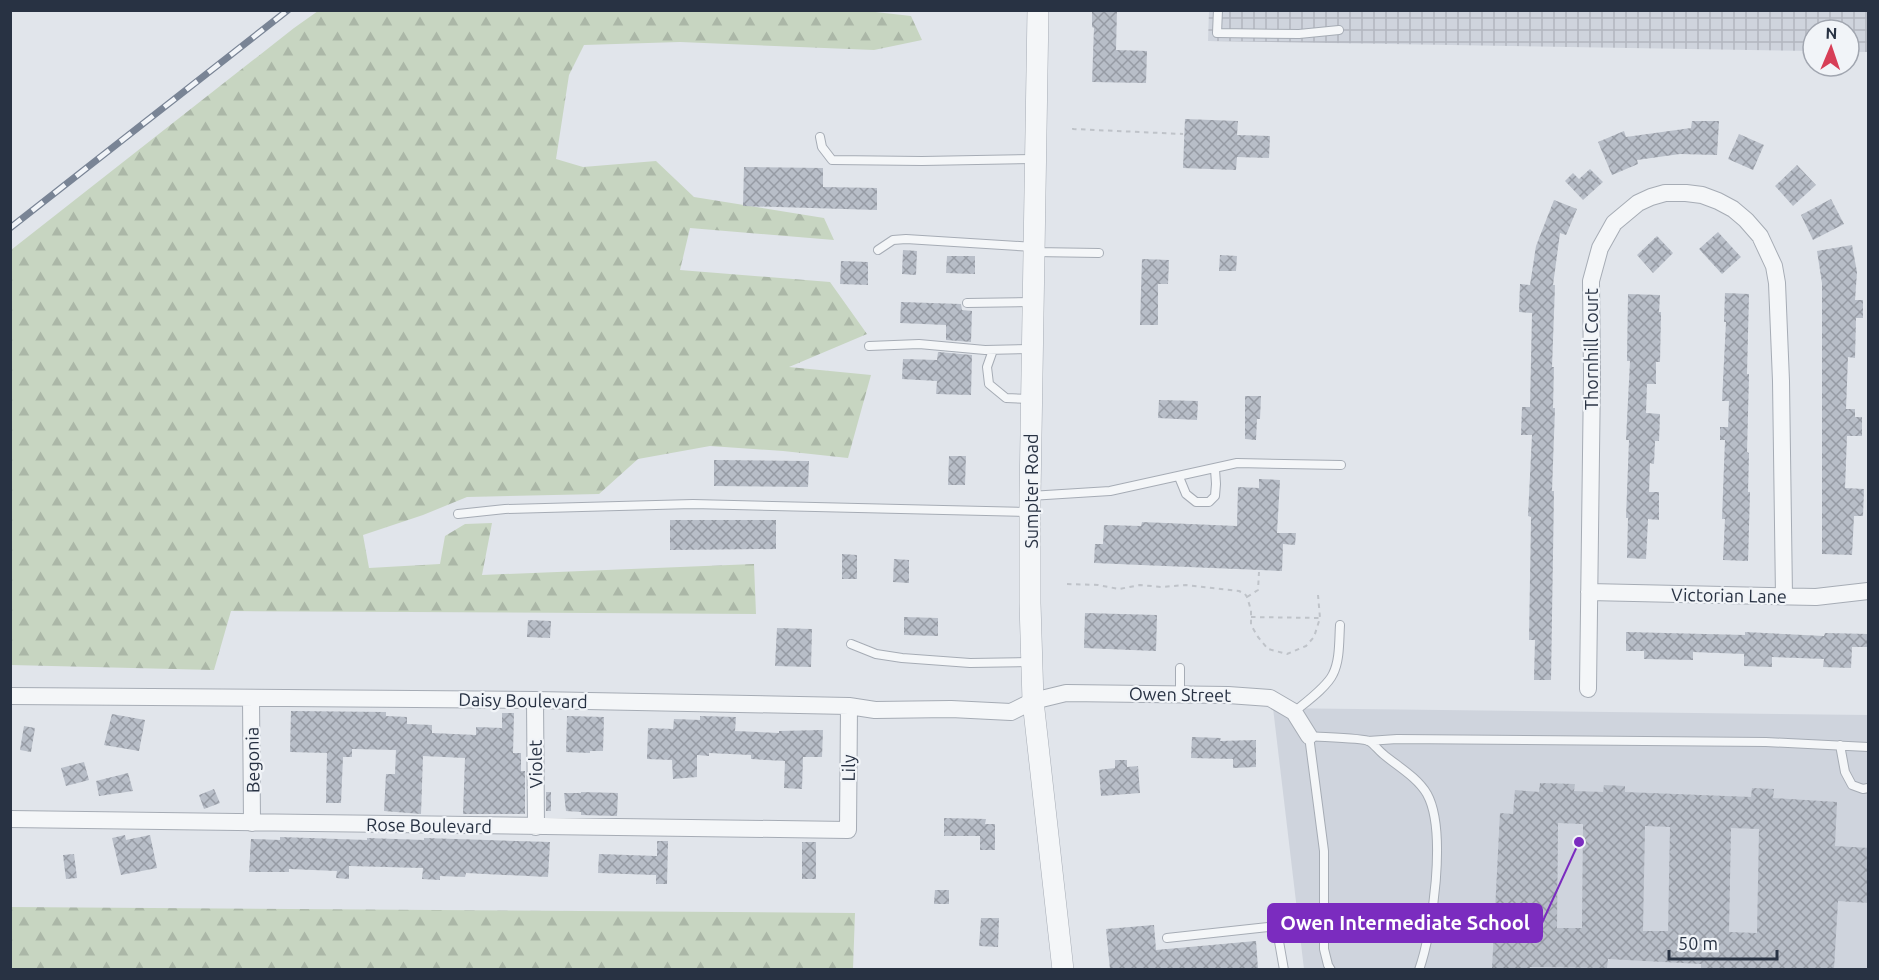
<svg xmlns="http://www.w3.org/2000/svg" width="1879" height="980" viewBox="0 0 1879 980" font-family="Ubuntu,sans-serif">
  <defs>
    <pattern id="industrial-grid" width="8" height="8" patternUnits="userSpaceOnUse" patternTransform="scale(1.5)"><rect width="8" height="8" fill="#cfd4dd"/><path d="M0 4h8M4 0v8" fill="none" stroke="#b2b6bf"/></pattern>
    <pattern id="forest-firs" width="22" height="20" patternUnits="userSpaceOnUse" patternTransform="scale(1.5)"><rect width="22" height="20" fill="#c7d5c1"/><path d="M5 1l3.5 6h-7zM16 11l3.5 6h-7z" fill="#abb7a7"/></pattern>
    <pattern id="building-cross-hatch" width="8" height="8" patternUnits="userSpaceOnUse" patternTransform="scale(1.5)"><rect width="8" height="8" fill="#b8bec8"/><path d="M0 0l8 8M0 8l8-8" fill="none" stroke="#969ba4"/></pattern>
  </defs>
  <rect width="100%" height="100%" fill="#e1e5eb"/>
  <path fill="#cfd4dd" d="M1273,708L1868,715V969H1304Z"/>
  <path fill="url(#industrial-grid)" d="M1209,10L1868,11V52H1849V30H1813V51L1208,41Z"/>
  <path fill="url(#forest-firs)" d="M858,10L911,16L922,40L874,50L680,42L584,45L569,75L556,159L583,167L656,161L694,197L824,218L834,240L690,228L680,270L830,282L867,334L789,367L871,375L848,458L783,451L710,446L638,459L599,494L467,497L423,515L363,535L369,568L440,564L445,536L465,524L492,523L482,575L754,564L756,614L231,611L214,670L11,665V250L294,28L318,11Z
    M11,907L855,913L853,969H11Z"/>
  <path fill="url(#building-cross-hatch)" fill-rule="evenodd" d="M1092,10H1117L1116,50L1147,51L1146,83L1092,82L1094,28L1092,27Z
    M1185,119L1238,121L1237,135L1270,136L1269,158L1237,157L1236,170L1183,168Z
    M1692,121H1719L1717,155L1680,154L1637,160L1638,164L1612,175L1598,142L1624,131L1626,137L1691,128Z
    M1739,134L1764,145L1753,170L1728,159Z
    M1797,165L1816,185L1793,206L1775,186Z
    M744,167L823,168V187L877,188V210L743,206Z
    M1590,169L1603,182L1583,200L1565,181L1573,173L1579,179Z
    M1831,199L1844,224L1813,240L1801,215Z
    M1554,200L1577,209L1566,235L1560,233L1553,285H1555L1552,367H1554L1553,408H1555L1552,491H1554L1551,680H1534L1535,640H1529L1531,517L1528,516L1532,435H1521L1522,407H1530L1532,313L1519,312L1520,284L1530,285L1536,246Z
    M1718,232L1741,257L1722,274L1699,249Z
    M1657,236L1673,253L1653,273L1637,255Z
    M1852,245L1857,272L1855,300H1863V318H1856L1855,358L1848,357L1846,409H1855V417H1862V436H1847L1845,488L1864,489L1863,516H1854L1852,555L1822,554V283L1817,251Z
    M903,250L917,251L916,275L902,274Z
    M1220,255L1237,256L1236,271H1219Z
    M947,256H975V274L946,273Z
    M1142,259L1169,260L1168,284H1158V325H1140Z
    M841,261L868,262V285L840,284Z
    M1725,293L1749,294L1747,374H1749L1747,452L1749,453L1748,492H1750L1748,561L1723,560L1725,519H1722L1725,440H1720V427H1728L1729,401H1722L1726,322H1724Z
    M1628,294L1660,295L1659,312H1661L1660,362H1656V384H1647L1646,413L1660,414L1659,441H1655L1654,464L1650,463L1649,492H1659V520L1648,519L1646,559L1627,558L1628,518H1626L1629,440H1626L1630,361H1627Z
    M901,302L961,304L962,310L972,311L971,342L946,340V325L900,323Z
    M938,352L972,355L971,395L936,394L937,381L902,379L903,359L937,360Z
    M1245,396H1261L1260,419H1257L1256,440L1245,439Z
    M1159,400L1198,401L1197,420L1158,418Z
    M949,456H966L965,485H948Z
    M714,460L809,461L808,487L714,486Z
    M1259,479L1280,480L1277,533H1296L1295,545L1283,544L1282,571L1094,563L1095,544H1103L1104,525L1141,526L1142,522L1237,526L1238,487L1259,488Z
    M670,520H776V549L670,550Z
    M842,554L857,555V579H842Z
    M894,559L909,560V583L893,582Z
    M1085,613L1157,615L1156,651L1084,648Z
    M904,617L938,618V636L904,635Z
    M528,620L551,621L550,638L527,637Z
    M777,628L812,629L811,667L775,666Z
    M1626,632L1745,635V632L1824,636L1825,633L1869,634V647H1852L1851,668L1823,667L1824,659L1772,657V667L1744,666V654L1693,652V660L1644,659V651H1626Z
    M291,711L386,712V716L407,717V724L432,725V733L476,735V727L502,728V713H514L513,753H521V771H525V814H463L465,758L423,756L421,814L384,811L386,774H395L396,750L352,749V757H343L341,803H326L327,753L290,752Z
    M112,714L145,720L139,751L104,745Z
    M567,716L604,717L603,751H590V753L566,752Z
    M700,716L736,717L735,731L779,733V731L823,730L822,757H803L802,789L784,788L785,761L751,759V755L709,753V756L697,755V777L673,779L672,760L647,759L648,728L673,729L674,719L700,720Z
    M24,726L35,728L31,752L20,750Z
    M1192,737L1221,738L1220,741L1256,740V767L1233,768V759L1191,758Z
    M1115,760H1127V767L1138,766L1140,793L1101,796L1099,770L1115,768Z
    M84,762L89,780L66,786L61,768Z
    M128,773L133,791L99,796L96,781Z
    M1540,783L1575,784L1574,791L1603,792L1604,785L1625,786V792L1751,797L1752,788L1774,789L1773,798L1837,802L1835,846L1869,848V903L1838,901L1834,969H1723L1701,968V964L1608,959L1607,968L1530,967V969H1492L1500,813L1513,814L1515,790L1539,792ZM1558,823L1583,824L1582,928H1557ZM1645,826L1670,827L1668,931H1643ZM1731,828L1759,829L1757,933L1729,932Z
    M214,789L220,803L204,809L199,795Z
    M546,792H551V811H546Z
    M581,792L618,793L617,816L581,815V812L566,811L564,793H581Z
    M944,818L986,819L985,824H995V850H980V836H944Z
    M125,835L126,840L150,835L157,868L121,875L112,838Z
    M280,837L367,840V838L424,840V838L550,842L548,877L466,873L465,877L440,876V880L422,879L423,868L349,866V879L336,878L337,871L289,869V872H249L251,839L280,840Z
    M657,841H668L667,884H656V875L598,873L599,854L657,856Z
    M802,842H816V879H802Z
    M74,854L77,878L66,879L63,855Z
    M935,890H949V904H934Z
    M981,918H999L998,947L979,946Z
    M1154,925L1156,950L1256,941L1258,969H1110L1106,929Z"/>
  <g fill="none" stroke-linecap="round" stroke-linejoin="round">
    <defs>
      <path id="service" d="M1218,10L1217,33L1299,34L1339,30
        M820,137L822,147L832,160L922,161L1035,159
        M878,250L893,240L906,239L1034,247
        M1034,252L1099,253
        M967,303L1033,302
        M869,346L919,344L985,350L1032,349
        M993,350L987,367L989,384L1006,398L1032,399
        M1179,477L1186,494L1196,502H1209L1215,496L1216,484L1215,469
        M1030,496L1110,491L1237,463L1341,465
        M458,514L505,509L693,504L1030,512
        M851,644L876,654L902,658L970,663L1032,662
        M1180,694V668
        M1294,712C1306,702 1327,687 1333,674C1340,660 1339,641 1340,625
        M1368,741L1397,739L1766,742L1868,747
        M1840,745L1845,772L1852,785L1863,789L1868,788
        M1167,938L1268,927L1277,930L1284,970
        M1331,970L1328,965L1324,949V851L1309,736C1319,737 1363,738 1369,741C1374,744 1378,750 1383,754C1397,766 1417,777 1427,794C1447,830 1433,931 1419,970"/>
      <path id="minor" d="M1589,592L1816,597L1868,591
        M1588,689L1592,376L1591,281L1600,248L1614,223L1638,203L1651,197L1665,193H1686L1702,195L1718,201L1733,209L1746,220L1760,236L1774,266L1777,283L1781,381L1784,596
        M10,696L535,700L849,706L875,710L951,709L1011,712L1033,701L1066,693L1228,695L1270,698L1294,712L1309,736
        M251,698L252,823
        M535,700L536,827
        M10,819L848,830L849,706"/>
      <path id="tertiary" d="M1038,10L1030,496V603L1033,701L1063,970"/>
    </defs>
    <use href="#service" stroke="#a6acb5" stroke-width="10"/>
    <use href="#minor" stroke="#a6acb5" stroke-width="18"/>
    <use href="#tertiary" stroke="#a6acb5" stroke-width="22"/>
    <path stroke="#bfc3c9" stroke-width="2" stroke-dasharray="4.5 4.5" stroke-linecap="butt" d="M1073,128V129L1183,134
      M1067,584L1098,585L1119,589L1140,585L1161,587L1186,585L1239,591L1245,594L1247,597L1251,610V625L1258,637L1268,649L1287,654L1306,646L1314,637L1320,618L1318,595
      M1247,597L1258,590L1259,572
      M1251,617L1320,618"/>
    <use href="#service" stroke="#f4f6f8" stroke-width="8"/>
    <use href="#minor" stroke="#f4f6f8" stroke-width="16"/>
    <use href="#tertiary" stroke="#f4f6f8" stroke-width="21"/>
    <defs>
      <path id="rail" d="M10,228L288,10"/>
    </defs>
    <use href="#rail" stroke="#798495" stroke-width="7"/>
    <use href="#rail" stroke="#f1f4f8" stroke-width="4.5" stroke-dasharray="14" stroke-linecap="butt"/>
  </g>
  <g text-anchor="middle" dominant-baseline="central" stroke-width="4.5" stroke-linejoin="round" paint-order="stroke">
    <g font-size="18" fill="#283243" stroke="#f1f4f8">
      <text transform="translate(1591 349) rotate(-90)">Thornhill Court</text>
      <text transform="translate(1031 491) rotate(-90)">Sumpter Road</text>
      <text transform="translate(1729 595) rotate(1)">Victorian Lane</text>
      <text transform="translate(1180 694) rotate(1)">Owen Street</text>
      <text transform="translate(523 700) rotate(1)">Daisy Boulevard</text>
      <text transform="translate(252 760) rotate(-91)">Begonia</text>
      <text transform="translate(535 764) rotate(-91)">Violet</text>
      <text transform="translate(848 768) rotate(-89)">Lily</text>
      <text transform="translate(429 825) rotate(1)">Rose Boulevard</text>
    </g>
  </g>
  <path fill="none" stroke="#7b2cbf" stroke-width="2" d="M1579 842L1542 923"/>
  <circle fill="#7b2cbf" stroke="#f1f4f8" stroke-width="2" cx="1579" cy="842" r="6"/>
  <rect fill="#7b2cbf" stroke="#7b2cbf" stroke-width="2" x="1268" y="904" width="274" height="38" rx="6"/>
  <g font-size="20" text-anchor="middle" font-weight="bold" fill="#fff">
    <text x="1405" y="930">Owen Intermediate School</text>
  </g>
  <rect width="1879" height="980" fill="none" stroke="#283243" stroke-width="24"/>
  <g transform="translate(1831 48) rotate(2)"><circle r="28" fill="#f1f4f8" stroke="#a1a6b0" stroke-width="1.5"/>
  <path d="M0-4.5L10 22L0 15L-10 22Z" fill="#d73e57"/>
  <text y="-9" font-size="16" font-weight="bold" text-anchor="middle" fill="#283243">N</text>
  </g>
  <path d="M1669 950v9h108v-9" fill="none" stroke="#283243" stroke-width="3"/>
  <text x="1678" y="950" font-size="18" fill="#283243" stroke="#f1f4f8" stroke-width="4.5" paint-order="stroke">50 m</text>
</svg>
